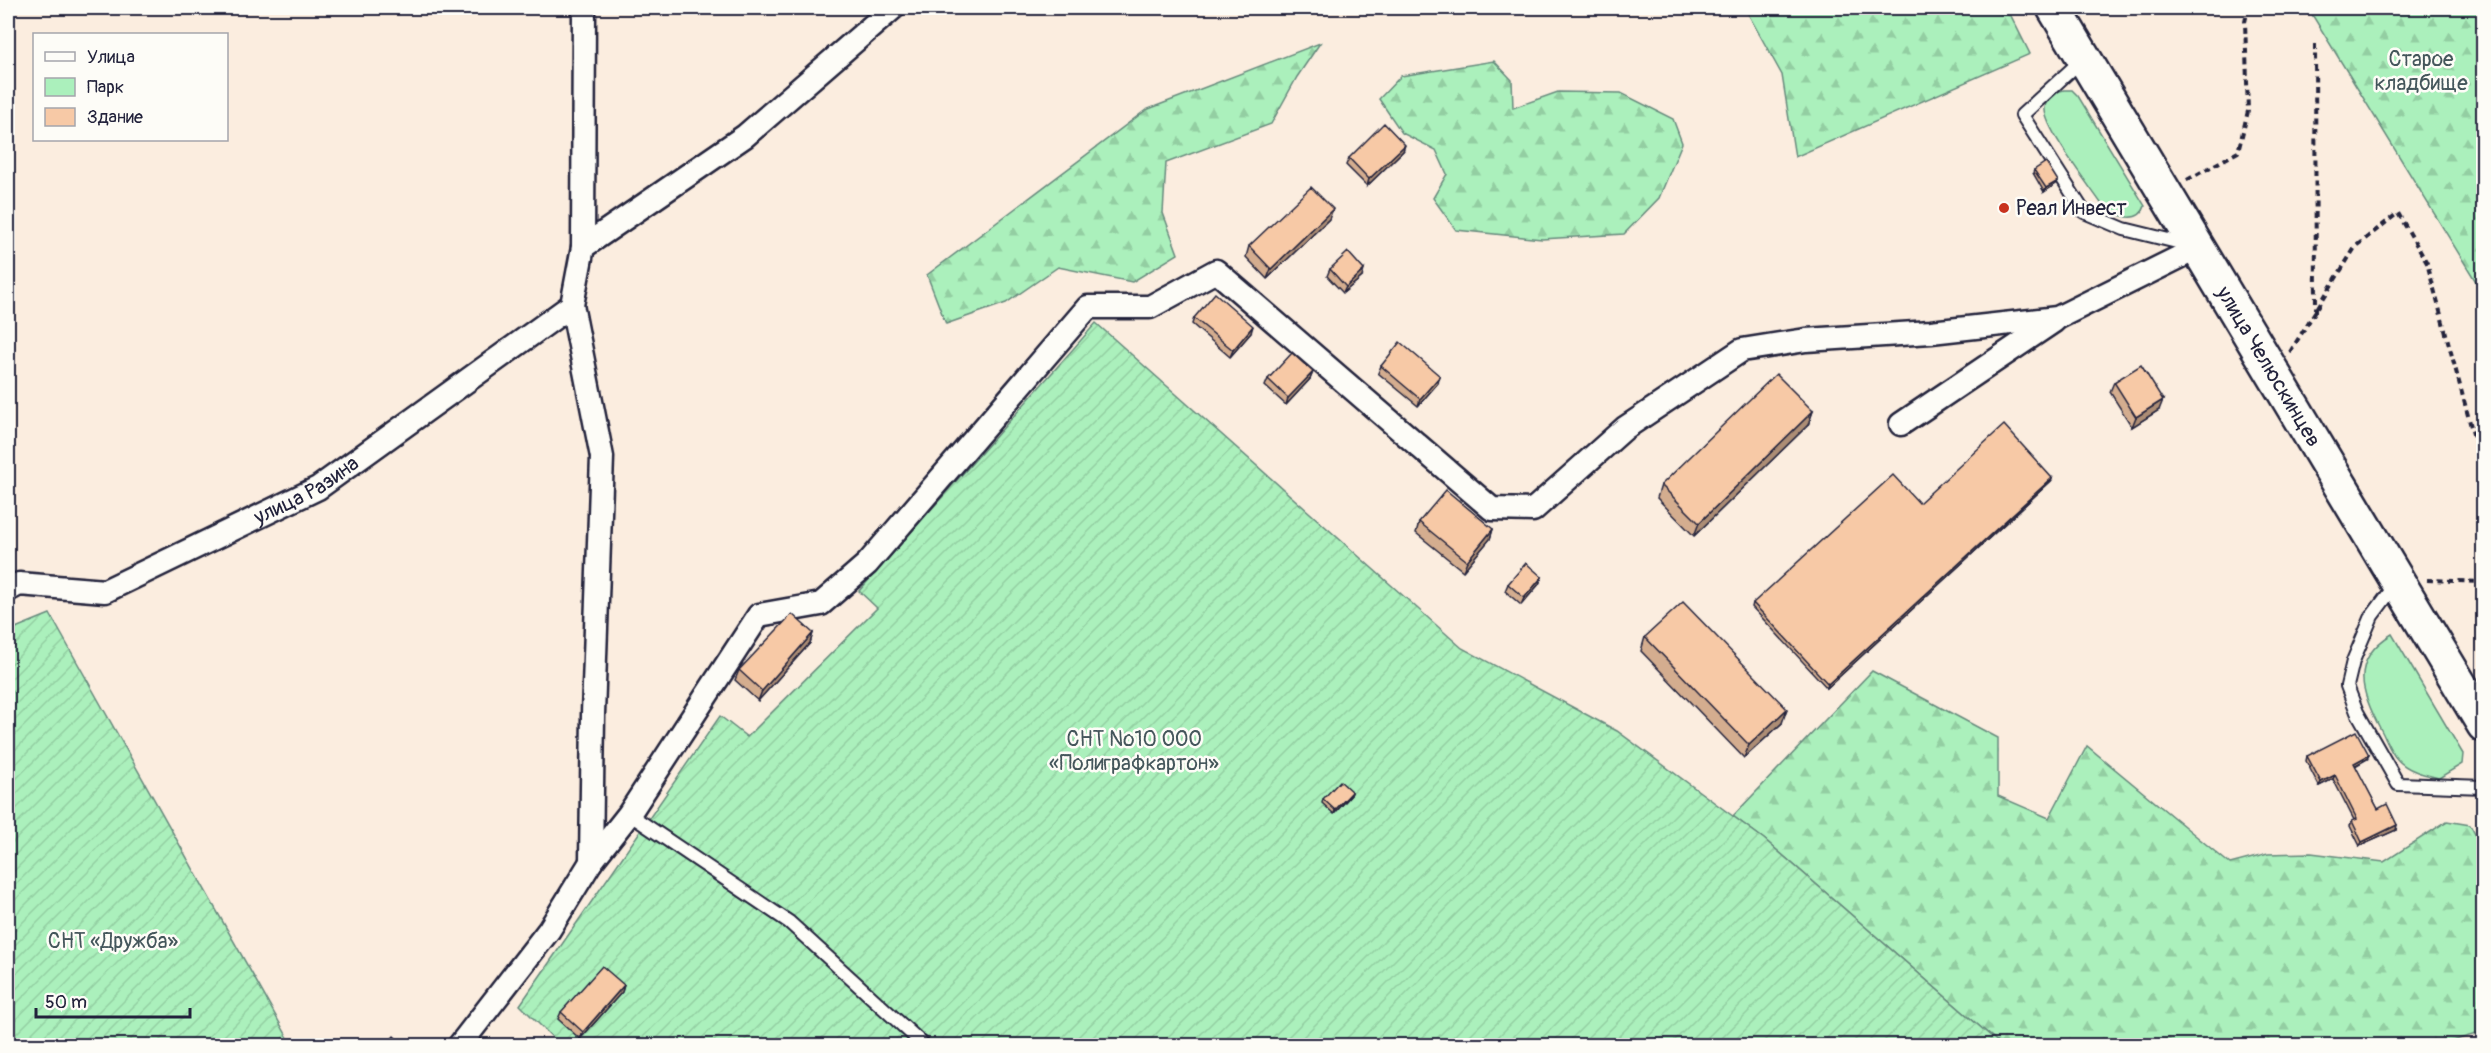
<svg xmlns="http://www.w3.org/2000/svg" width="2491" height="1053" viewBox="0 0 2491 1053" font-family="Pangolin,sans-serif">
  <defs>
    <pattern id="forest-firs" width="22" height="20" patternUnits="userSpaceOnUse" patternTransform="scale(1.5)"><rect width="22" height="20" fill="#abf0bc"/><path d="M5 1l3.5 6h-7zM16 11l3.5 6h-7z" fill="#93cea2"/></pattern>
    <pattern id="garden-furrows" width="10" height="10" patternUnits="userSpaceOnUse" patternTransform="scale(1.5)"><rect width="10" height="10" fill="#abf0bc"/><path d="M-1 1l2-2M0 10L10 0M9 11l2-2" fill="none" stroke="#93cea2"/></pattern>
  </defs>
  <rect width="100%" height="100%" fill="#fbeddf"/>
  <filter id="ink" filterUnits="userSpaceOnUse"><feTurbulence type="fractalNoise" baseFrequency=".0167" numOctaves="2"/><feDisplacementMap in="SourceGraphic" scale="12" xChannelSelector="R" yChannelSelector="G"/><feConvolveMatrix kernelMatrix="1 2 1 2 8 2 1 2 1" color-interpolation-filters="sRGB"/></filter>
  <g filter="url(#ink)">
    <path fill="#abf0bc" stroke="#66897c" stroke-width="1.5" d="M2064,90H2072L2078,96L2145,206C2139,225 2114,216 2103,206C2091,188 2043,127 2045,108C2046,97 2054,92 2064,90Z
      M2392,634L2463,754L2462,764L2439,778C2426,775 2407,771 2397,759C2390,752 2386,739 2381,730C2361,693 2349,660 2392,634Z"/>
    <path fill="url(#forest-firs)" stroke="#66897c" stroke-width="1.5" d="M1757,8H1976L2011,16L2030,54L1795,157L1782,75L1747,12Z
      M2308,8H2483V293Z
      M1320,43L1297,77L1271,124L1166,163L1163,213L1178,254L1132,282L1058,267L1006,303L946,324L927,275L1146,110Z
      M1494,61L1512,80L1513,108L1558,92L1621,93L1673,119L1682,143L1659,198L1624,234L1542,239L1456,230L1433,198L1447,174L1436,150L1402,133L1379,99L1401,76Z
      M1872,671L1998,738V796L2049,818L2087,746L2230,864L2268,854L2311,853L2384,862L2447,821L2470,825L2483,849V1032L2435,1046L2001,1045L1764,839L1733,816Z"/>
    <path fill="url(#garden-furrows)" stroke="#66897c" stroke-width="1.5" d="M1096,323L1462,648L1617,731L1764,839L2001,1045L561,1046L520,1005L720,716L747,737L877,608L859,591Z
      M50,614L292,1045H8V631Z"/>
    <g fill="none" stroke-linecap="round" stroke-linejoin="round">
      <defs>
        <path id="service" d="M2084,58L2022,115L2084,212L2124,229L2189,245
          M2396,584L2372,616L2353,661L2347,686L2357,712L2398,784L2484,787
          M629,814L789,922L925,1046"/>
        <g id="minor">
          <path d="M583,247L584,8"/>
          <path d="M1901,424L2054,321"/>
          <path id="s1" d="M8,590L19,584L105,591L318,488L572,305"/>
          <path d="M591,862L593,714L602,457L572,305L583,247L745,136L893,8"/>
          <path d="M459,1046L549,930L591,862L629,814L759,615L821,604L867,564L1088,307H1150L1216,271L1492,509L1533,510L1625,428L1742,350L1806,340L1931,332L2057,318L2200,247"/>
        </g>
        <g id="primary">
          <path id="s2" d="M2054,8L2484,725"/>
        </g>
      </defs>
      <use href="#service" stroke="#22223b" stroke-width="16"/>
      <use href="#minor" stroke="#22223b" stroke-width="27"/>
      <use href="#primary" stroke="#22223b" stroke-width="38"/>
      <path stroke="#22223b" stroke-width="4" stroke-dasharray="6 4.5" stroke-linecap="butt" d="M2315,44L2316,312
        M2187,180L2238,152L2248,111L2245,22L2248,8
        M2290,352L2356,246L2398,213L2427,263L2484,475
        M2427,580L2484,582"/>
      <use href="#service" stroke="#fdfcf7" stroke-width="12"/>
      <use href="#minor" stroke="#fdfcf7" stroke-width="22"/>
      <use href="#primary" stroke="#fdfcf7" stroke-width="33"/>
    </g>
    <path fill="#d4ad8f" stroke="#22223b" stroke-width="1.5" d="M1403,151L1367,186L1346,165L1349,158Z
      M2034,170L2058,181L2056,184L2044,192L2033,173Z
      M1329,219L1267,279L1246,257L1249,246Z
      M1330,269L1362,277L1343,293L1327,276Z
      M1194,318L1251,333L1230,357L1192,324Z
      M1381,366L1438,383L1418,406L1378,373Z
      M1313,372L1310,379L1286,405L1265,386L1268,379Z
      M2114,382L2159,410L2132,427L2110,392Z
      M1813,411L1808,425L1694,536L1657,498L1661,485Z
      M2051,481L1827,688L1752,607L1753,603L1919,503Z
      M1419,522L1493,529L1490,539L1463,571L1416,533Z
      M1542,577L1539,584L1521,605L1505,591L1508,584Z
      M813,633L810,643L758,701L735,680L739,670Z
      M1645,637L1782,723L1744,758L1641,651Z
      M2307,756L2367,759L2355,766L2378,809L2396,830L2360,846L2350,826L2352,821L2354,820L2333,779L2319,786L2306,761Z
      M1352,792L1351,795L1334,814L1322,803L1323,799Z
      M624,985L622,992L580,1039L558,1019L561,1012Z"/>
    <path fill="#ad8d74" stroke="#22223b" stroke-width="1.5" d="M1405,145L1403,151L1367,186L1369,179Z
      M2058,181L2056,184L2044,192L2046,188Z
      M1333,209L1329,219L1267,279L1271,269Z
      M1364,270L1362,277L1343,293L1346,287Z
      M1253,326L1251,333L1230,357L1233,350Z
      M1313,372L1310,379L1286,405L1288,398Z
      M1440,376L1438,383L1418,406L1420,399Z
      M2163,400L2159,410L2132,427L2136,417Z
      M1813,411L1808,425L1694,536L1699,523Z
      M2052,478L2051,481L1827,688L1828,684Z
      M1493,529L1490,539L1463,571L1467,561Z
      M1542,577L1539,584L1521,605L1524,598Z
      M813,633L810,643L758,701L762,691Z
      M1787,709L1782,723L1744,758L1749,745Z
      M2369,755L2367,759L2352,767L2354,763Z
      M2335,775L2333,779L2319,786L2321,782Z
      M1352,792L1351,795L1334,814L1335,810Z
      M2397,825L2396,830L2360,846L2362,842Z
      M624,985L622,992L580,1039L583,1032Z"/>
    <path fill="#f7c9a6" stroke="#22223b" stroke-width="1.5" d="M1384,123L1405,145L1369,179L1349,158Z
      M2046,162L2058,181L2046,188L2034,170Z
      M1311,187L1333,209L1271,269L1249,246Z
      M1348,252L1364,270L1346,287L1330,269Z
      M1215,293L1253,326L1233,350L1194,318Z
      M1400,342L1440,376L1420,399L1381,366Z
      M1292,353L1313,372L1288,398L1268,379Z
      M2141,365L2163,400L2136,417L2114,382Z
      M1776,374L1813,411L1699,523L1661,485Z
      M2004,425L2052,478L1828,684L1753,603L1893,475L1919,503Z
      M1446,490L1493,529L1467,561L1419,522Z
      M1526,563L1542,577L1524,598L1508,584Z
      M1683,602L1787,709L1749,745L1645,637Z
      M792,614L813,633L762,691L739,670Z
      M2356,731L2369,755L2354,763L2378,809L2387,804L2397,825L2362,842L2352,821L2357,819L2335,775L2321,782L2307,756Z
      M1340,781L1352,792L1335,810L1323,799Z
      M602,966L624,985L583,1032L561,1012Z
      M394,1036L404,1046H385Z"/>
  </g>
  <circle fill="#c8321e" stroke="#fdfcf7" stroke-width="2" cx="2004" cy="208" r="6"/>
  <g text-anchor="middle" dominant-baseline="central" stroke-width="5" stroke-linejoin="round" paint-order="stroke">
    <g font-size="21" fill="#44565b" stroke="#fdfcf7">
      <text x="2421" y="59">Старое<tspan x="2421" dy="24">кладбище</tspan></text>
      <text x="1134" y="739">СНТ №10 ООО<tspan x="1134" dy="24">«Полиграфкартон»</tspan></text>
      <text x="113" y="941">СНТ «Дружба»</text>
    </g>
    <g font-size="21" fill="#22223b" stroke="#fdfcf7" text-anchor="start">
      <text x="2016" y="208">Реал Инвест</text>
    </g>
    <g font-size="21" fill="#22223b" stroke="#fdfcf7">
      <text stroke="none"><textPath href="#s2" startOffset="418">улица Челюскинцев</textPath></text>
      <text stroke="none"><textPath href="#s1" startOffset="324">улица Разина</textPath></text>
    </g>
  </g>
  <rect width="2491" height="1053" fill="none" stroke="#fdfcf7" stroke-width="30"/>
  <rect x="15" y="15" width="2461" height="1023" fill="none" stroke="#22223b" stroke-width="2" filter="url(#ink)"/>
  <rect x="33" y="33" width="195" height="108" fill="#fdfcf7" stroke="#a5a5ac" stroke-width="1.5"/>
  <rect x="45" y="52" width="30" height="9" fill="#fdfcf7" stroke="#a5a5ac" stroke-width="1.5"/>
  <text x="87" y="63" font-size="18" fill="#22223b">Улица</text>
  <rect x="45" y="78" width="30" height="18" fill="#abf0bc" stroke="#a5a5ac" stroke-width="1.5"/>
  <text x="87" y="93" font-size="18" fill="#22223b">Парк</text>
  <rect x="45" y="108" width="30" height="18" fill="#f7c9a6" stroke="#a5a5ac" stroke-width="1.5"/>
  <text x="87" y="123" font-size="18" fill="#22223b">Здание</text>
  <path d="M36 1008v9h154v-9" fill="none" stroke="#22223b" stroke-width="3"/>
  <text x="45" y="1008" font-size="18" fill="#22223b" stroke="#fdfcf7" stroke-width="4.5" paint-order="stroke">50 m</text>
</svg>
